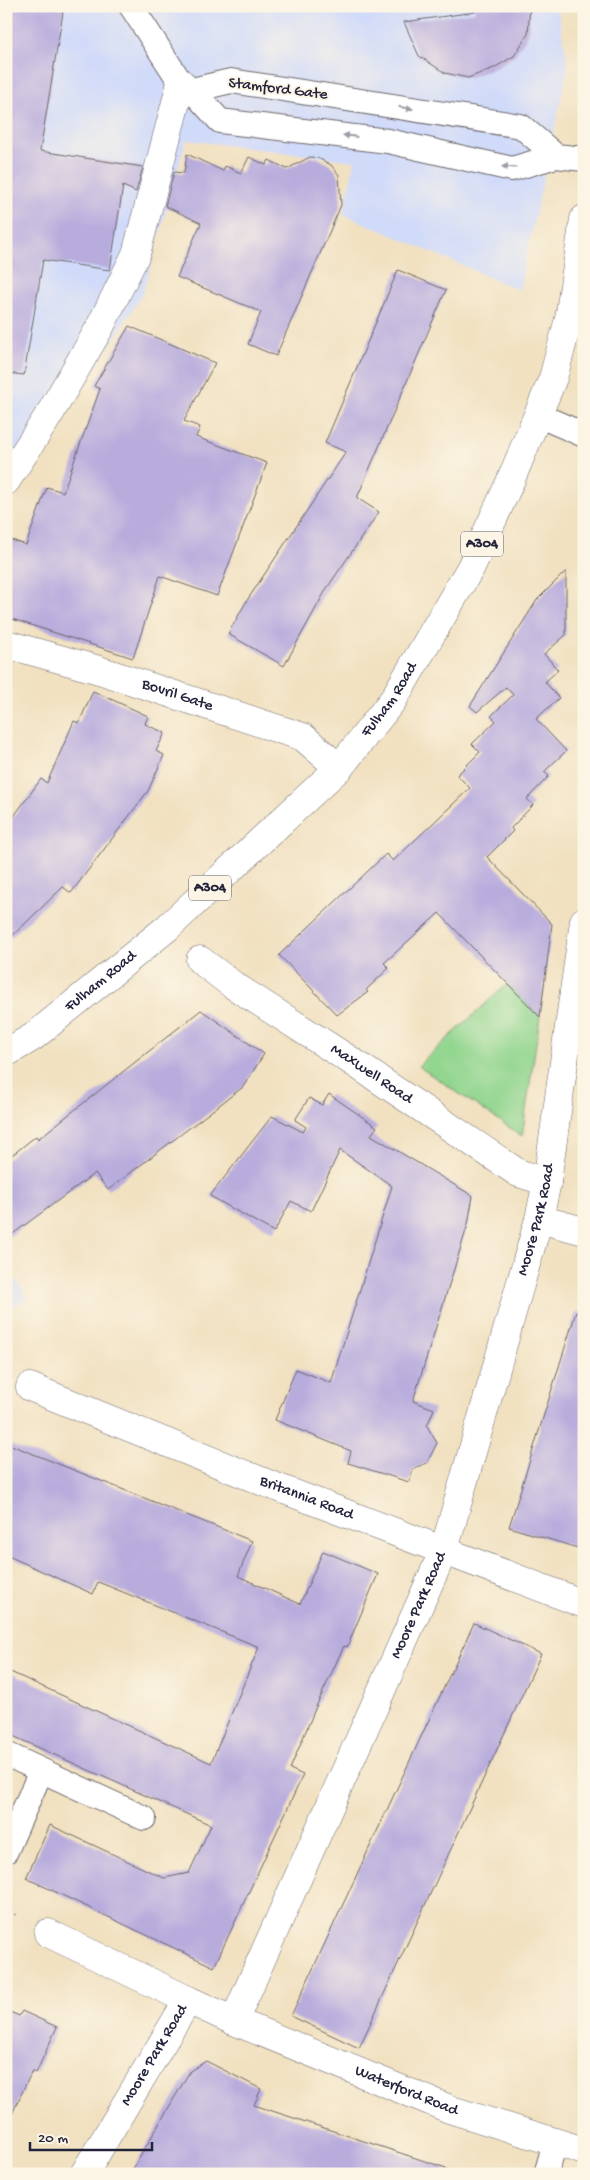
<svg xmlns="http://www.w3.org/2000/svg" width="590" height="2180" viewBox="0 0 590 2180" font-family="'Gochi Hand',sans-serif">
  <rect width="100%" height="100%" fill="#fcf5e5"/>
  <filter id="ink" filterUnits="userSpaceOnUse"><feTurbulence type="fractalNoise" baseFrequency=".02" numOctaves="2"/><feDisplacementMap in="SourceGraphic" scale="10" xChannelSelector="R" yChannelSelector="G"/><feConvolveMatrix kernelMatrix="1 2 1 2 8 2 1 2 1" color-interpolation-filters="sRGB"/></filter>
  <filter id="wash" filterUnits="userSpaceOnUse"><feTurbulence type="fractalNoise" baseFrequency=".0096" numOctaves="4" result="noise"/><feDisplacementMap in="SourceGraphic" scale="20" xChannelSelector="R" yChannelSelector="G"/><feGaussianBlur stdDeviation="1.12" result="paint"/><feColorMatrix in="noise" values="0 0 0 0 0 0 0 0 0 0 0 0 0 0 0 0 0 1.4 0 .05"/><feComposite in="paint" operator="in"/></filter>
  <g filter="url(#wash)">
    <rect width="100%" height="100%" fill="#f1e1c1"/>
    <path fill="#d0daf9" d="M6,6H557L568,66L519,290L343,214L355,161L186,140L143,293L40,455L6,502Z
      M6,1266L28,1298L6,1312Z"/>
    <path fill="#91d58e" stroke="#5a7c64" d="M507,984L540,1017L522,1136L418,1066Z"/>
    <g id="blocks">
      <path fill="#b8acdd" d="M6,6H64L40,151L143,167L136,192L123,186L110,270L43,260L24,375L6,373Z
        M474,6H530L528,34L514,56L494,68L468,78L445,73L419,56L404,22L475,12Z
        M187,154L223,171L225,166L241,173L249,157L266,165L269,160L287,169L310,157L318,158L331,165L339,175L341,205L276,356L248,344L261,312L177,277L201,223L165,206L174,172L184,173Z
        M398,270L446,290L357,498L379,512L327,588L284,666L228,634L246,602L346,452L325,443Z
        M129,326L215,363L184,421L200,427L196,437L267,463L217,596L160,576L133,658L6,617V538L26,545L47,487L63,492L100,389L94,386Z
        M566,571V635L544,654L558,670L545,682L559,698L536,719L566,751L544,772L549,776L527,799L533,805L511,828L513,831L487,857L552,924L540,1017L439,913L384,963L389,968L366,990L368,992L337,1015L279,955L386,854L393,861L470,788L457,775L480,752L472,744L496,721L491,716L513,695L506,687L477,712L470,706L537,600Z
        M93,691L148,716L145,724L165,733L156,751L164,755L148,791L71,893L63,887L6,942V827L41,779L47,783L74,721L79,723Z
        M201,1010L264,1054L243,1087L108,1190L95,1173L6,1239V1160L36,1136L38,1139Z
        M329,1094L377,1127L371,1135L473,1196L468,1224L413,1401L434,1409L427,1426L437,1443L427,1463L413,1469L409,1482L348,1463L351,1451L275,1420L296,1369L331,1383L392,1186L340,1150L311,1211L291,1201L274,1232L210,1196L272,1116L303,1132L306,1127L295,1120L309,1098L322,1105Z
        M576,1312L584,1313V1550L509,1527Z
        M6,1443L252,1541L238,1576L300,1604L323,1551L378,1574L347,1647L344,1646L315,1709L290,1769L303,1775L214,1967L26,1878L50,1825L164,1878L189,1873L211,1825L6,1733V1670L211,1763L259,1647L98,1582L93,1594L6,1555Z
        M474,1623L541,1654L359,2048L291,2016Z
        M6,2010L19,2016L22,2011L57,2027L36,2073L32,2071L6,2127Z
        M206,2061L261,2089L254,2105L446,2168L445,2174H130L190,2071Z"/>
    </g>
  </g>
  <g filter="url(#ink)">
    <use href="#blocks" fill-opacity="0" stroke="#6a656a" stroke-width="1"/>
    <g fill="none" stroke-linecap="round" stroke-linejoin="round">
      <defs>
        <path id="lane" d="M131,6L181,83L192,90
          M556,156L521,126L231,81L192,90L220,121L388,141L512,169L556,156L584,159
          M538,415L584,435
          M6,1754L144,1818
          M6,1851L41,1771
          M546,2174L555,2143"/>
        <g id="street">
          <path d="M6,481L49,415L99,329L136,254L181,83"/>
          <path id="s1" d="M6,644L99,670L303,737L339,768"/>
          <path id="s2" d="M200,960L233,985L356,1064L518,1173L547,1182"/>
          <path d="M539,1219L584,1231"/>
          <path id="s3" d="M30,1387L266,1483L584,1604"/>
          <path d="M48,1933L188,2000"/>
          <path id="s4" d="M234,2021L452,2110L584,2151"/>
          <path id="s5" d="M84,2174L188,2000L234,2021L444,1550L539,1219L547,1182L584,921"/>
        </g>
        <g id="primary">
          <path id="s6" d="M6,1053L33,1037L167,928L339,768L393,700L471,567L510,482L553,378L569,319L584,219"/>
        </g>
      </defs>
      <use href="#lane" stroke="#6a656a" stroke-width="26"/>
      <use href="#street" stroke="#6a656a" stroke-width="29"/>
      <use href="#primary" stroke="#6a656a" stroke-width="29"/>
      <path stroke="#6a656a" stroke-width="3" stroke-dasharray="1 4" stroke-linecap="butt" d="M6,1909L19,1916"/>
      <use href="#lane" stroke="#fff" stroke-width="24"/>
      <use href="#street" stroke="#fff" stroke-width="28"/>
      <use href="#primary" stroke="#fff" stroke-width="28"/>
    </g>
    <defs><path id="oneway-solid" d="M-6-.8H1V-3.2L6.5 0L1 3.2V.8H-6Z" transform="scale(1.25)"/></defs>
    <g fill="#9c9ca7">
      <use href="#oneway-solid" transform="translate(406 108) rotate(9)"/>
      <use href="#oneway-solid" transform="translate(350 136) rotate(-173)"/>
      <use href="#oneway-solid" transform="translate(509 167) rotate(-176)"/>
    </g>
  </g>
  <g text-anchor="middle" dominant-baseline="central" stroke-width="4" stroke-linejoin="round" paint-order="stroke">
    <g fill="#fcf5e5" stroke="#63616e" stroke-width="1">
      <rect x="461" y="531.5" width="42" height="25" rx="4"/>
      <rect x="189" y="875.5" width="42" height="25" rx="4"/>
    </g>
    <g font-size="15" font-weight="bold" fill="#22223b">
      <text x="482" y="544">A304</text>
      <text x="210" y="888">A304</text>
    </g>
    <g font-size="16" fill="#22223b" stroke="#fcf5e5">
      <text transform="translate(278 90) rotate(7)">Stamford Gate</text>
      <text stroke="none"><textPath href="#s1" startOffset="179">Bovril Gate</textPath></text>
      <text stroke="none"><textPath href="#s6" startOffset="524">Fulham Road</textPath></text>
      <text stroke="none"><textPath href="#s6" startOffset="119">Fulham Road</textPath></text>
      <text stroke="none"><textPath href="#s2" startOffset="206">Maxwell Road</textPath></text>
      <text stroke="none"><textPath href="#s5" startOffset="1112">Moore Park Road</textPath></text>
      <text stroke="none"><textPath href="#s3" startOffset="298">Britannia Road</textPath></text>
      <text stroke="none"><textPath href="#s5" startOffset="708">Moore Park Road</textPath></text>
      <text stroke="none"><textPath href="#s5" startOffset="138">Moore Park Road</textPath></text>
      <text stroke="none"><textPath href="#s4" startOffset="186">Waterford Road</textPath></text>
    </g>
  </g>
  <rect width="590" height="2180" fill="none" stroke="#fcf5e5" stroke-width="25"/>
  <path d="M30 2142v8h122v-8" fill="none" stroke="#22223b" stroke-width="2.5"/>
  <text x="38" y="2142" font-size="15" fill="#22223b" stroke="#fcf5e5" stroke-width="4" paint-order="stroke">20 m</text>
</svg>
